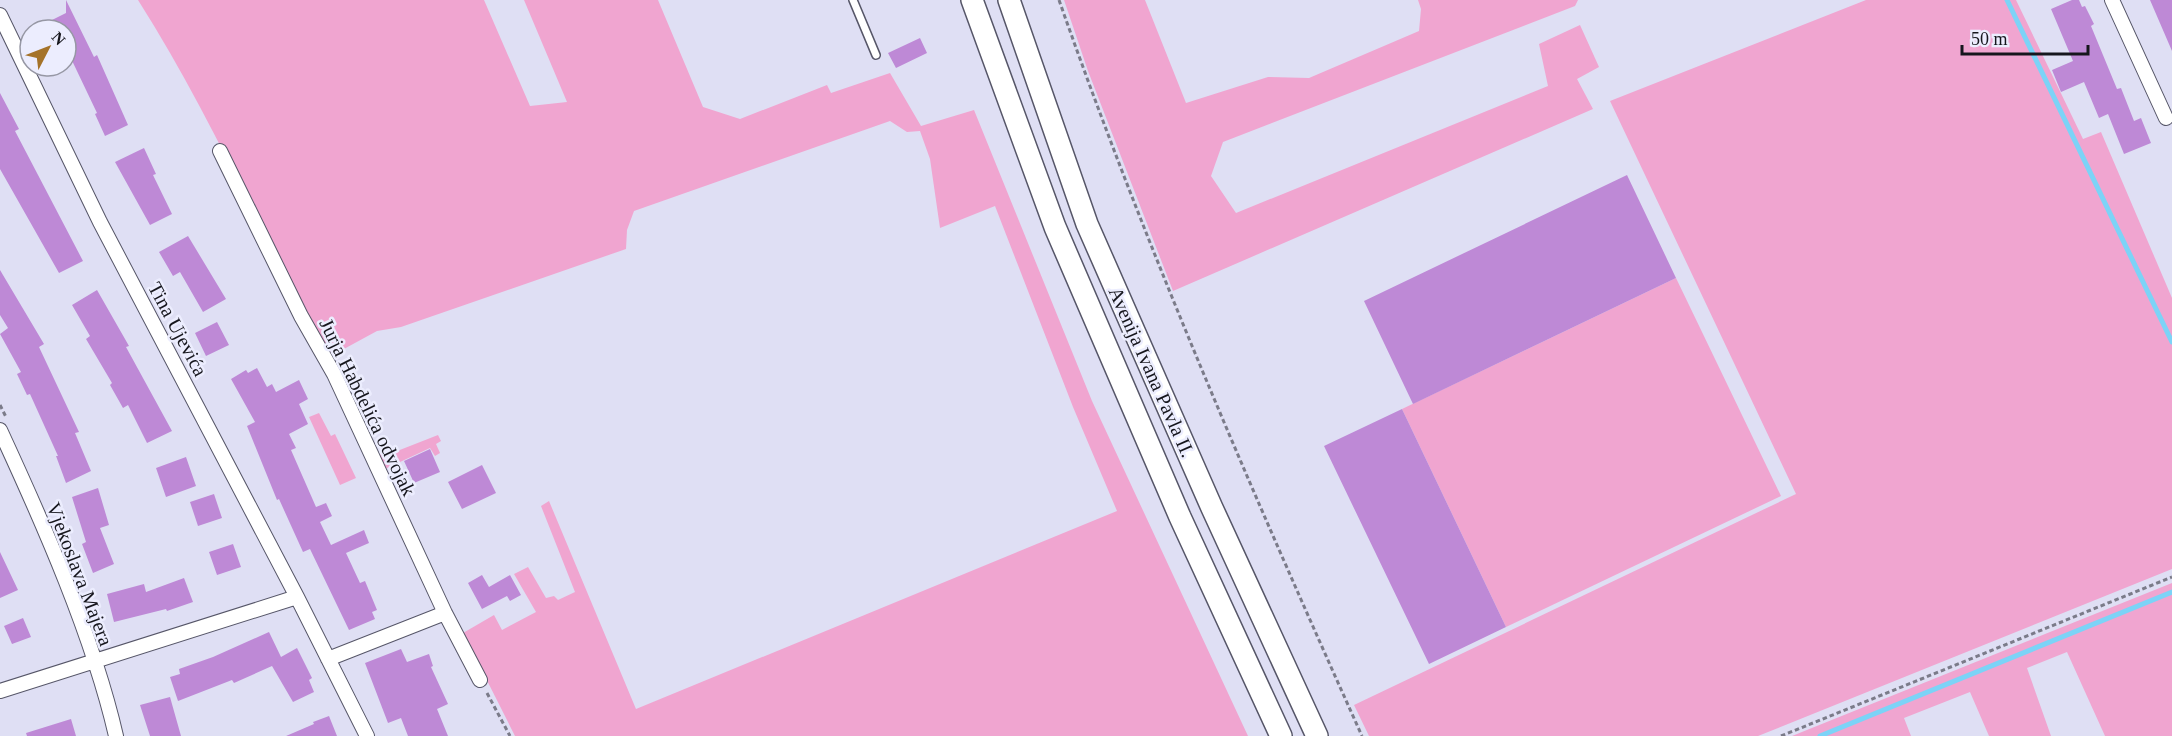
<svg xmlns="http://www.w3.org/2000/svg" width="2172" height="736" viewBox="0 0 2172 736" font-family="Georgia,serif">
  <rect width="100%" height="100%" fill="#dfdff4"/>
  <path fill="#f0a5d0" d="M138,0H484L530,106L567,102L524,0H658L703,107L740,119L827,85L831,93L890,73L921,126L974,110L1092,401L1248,736H515L463,633L494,615L502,630L536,612L514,574L528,567L546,598L554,596L558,600L575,592L541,506L549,501L636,709L1117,511L1073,407L995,206L940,228L930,159L920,131L907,132L890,121L634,211L627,230L626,249L401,327L377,331L331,356C263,240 211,114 138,0Z
    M1064,0H1145L1186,103L1268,77L1309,78L1419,31L1421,9L1418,0H1578L1575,6L1223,142L1211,176L1236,213L1548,86L1539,44L1580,25L1599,67L1577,79L1593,109L1173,291L1088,71Z
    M1866,0H2016L2083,139L2101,132L2172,298V569L1758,736H1369L1354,705L1796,494L1610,101Z
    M1676,278L1781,496L1506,627L1402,409Z
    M319,413L331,436L335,434L356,478L340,485L309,417Z
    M438,435L441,441L436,444L440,453L435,456L430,448L385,469L378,455L386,452L387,455Z
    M2172,583V736H2105L2067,652L2027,668L2051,736H1989L1970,692L1904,718L1911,736H1792Z"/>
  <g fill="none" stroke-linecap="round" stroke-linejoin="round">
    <path stroke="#7cd3f7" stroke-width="5" d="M2007,0L2172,342
      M1820,736L2172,592"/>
  </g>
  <path fill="#be89d6" d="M66,0L94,57L97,55L128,125L105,136L95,114L97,113L66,48V30H54L50,21L66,13Z
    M2072,0H2079L2082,7L2085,6L2094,24L2091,26L2117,89L2121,88L2134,121L2141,118L2151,143L2124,154L2108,114L2099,118L2084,82L2061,92L2052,70L2073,61L2051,9Z
    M2150,0H2172V51Z
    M920,38L927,53L896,68L888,53Z
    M0,93L19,129L15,131L83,261L59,273L0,169Z
    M144,148L156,174L153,175L172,214L150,225L115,162Z
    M1627,175L1676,278L1413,404L1364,301Z
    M188,236L226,299L203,312L180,272L173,276L159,252Z
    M0,270L44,344L39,347L79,432L75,433L91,471L66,483L56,456H58L30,394L27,395L17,374L21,372L0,334L8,328L0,315Z
    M97,290L129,346L126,347L172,431L147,443L128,405L123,408L110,385L112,383L86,339L90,336L72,305Z
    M217,322L229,345L206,356L195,333Z
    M257,368L267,387L272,384L276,392L299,380L308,399L299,404L308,424L289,434L296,448L291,450L316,507L326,503L332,516L320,522L331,545L364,530L369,543L346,553L360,583L365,581L377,610L372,612L375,619L349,630L310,549L303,552L279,499L277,500L247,426L255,422L231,379L246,370L248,373Z
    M1402,409L1506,627L1429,664L1324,446Z
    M430,449L440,472L414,483L404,461Z
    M186,457L196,486L166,497L156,468Z
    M482,465L496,493L462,509L448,482Z
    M98,488L109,525L100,528L114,564L93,573L82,544L86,542L72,497Z
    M214,494L222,518L198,526L190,502Z
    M233,544L241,567L217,575L209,552Z
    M0,552L18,590L0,598Z
    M482,575L489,587L510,575L521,595L510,601L507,596L482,609L468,583Z
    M184,578L193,602L167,611L166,609L114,622L107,594L144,584L146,592Z
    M23,618L31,637L12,644L4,626Z
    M269,632L281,657L297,648L312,678L309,680L314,692L293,702L272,666L234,683L232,680L178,701L170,677L180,674L179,669L213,657Z
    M401,649L407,662L429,654L433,666L431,667L448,704L437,709L448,736H408L401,718L388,723L365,663Z
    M170,697L181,736H150L140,705Z
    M329,716L337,736H286L314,724L313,722Z
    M71,719L76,736H27L26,733Z"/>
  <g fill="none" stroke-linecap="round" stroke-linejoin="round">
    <defs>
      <path id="lane" d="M853,0L876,55"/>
      <path id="street" d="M2112,0L2166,118
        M0,15L100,222L297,597L367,736
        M220,151L301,316L334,374L445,613L480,680
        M0,430C43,523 93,636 116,736
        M328,659L445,613
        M0,691L297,597"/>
      <path id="primary" d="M972,0L1055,227L1180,517L1281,736
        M1009,0L1087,224L1212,508L1317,736"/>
    </defs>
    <use href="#lane" stroke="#565668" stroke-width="10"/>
    <use href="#street" stroke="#565668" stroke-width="16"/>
    <use href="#primary" stroke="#565668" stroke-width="24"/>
    <path stroke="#7b7b89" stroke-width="3" stroke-dasharray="4.5 3" stroke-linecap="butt" d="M1059,0C1147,251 1253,494 1362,736
      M0,405L6,417
      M487,693L510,736
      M1781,736L2172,577"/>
    <use href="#lane" stroke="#fff" stroke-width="7"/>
    <use href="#street" stroke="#fff" stroke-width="14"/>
    <use href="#primary" stroke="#fff" stroke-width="21"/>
  </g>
  <g text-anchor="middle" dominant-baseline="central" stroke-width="5" stroke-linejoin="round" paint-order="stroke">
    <g font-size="20" fill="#16161d" stroke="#ecedfe">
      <text transform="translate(178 329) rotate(62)">Tina Ujevića</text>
      <text transform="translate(1152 372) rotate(66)">Avenija Ivana Pavla II.</text>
      <text transform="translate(368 407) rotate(64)">Jurja Habdelića odvojak</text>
      <text transform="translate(80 574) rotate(69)">Vjekoslava Majera</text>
    </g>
  </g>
  <g transform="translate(48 48) rotate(48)"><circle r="28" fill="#ecedfe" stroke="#9697a4" stroke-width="1.5"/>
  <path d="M0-4.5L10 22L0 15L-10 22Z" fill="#a5732a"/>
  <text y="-9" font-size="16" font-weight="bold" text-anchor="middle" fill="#16161d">N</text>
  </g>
  <path d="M1962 45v9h126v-9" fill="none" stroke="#16161d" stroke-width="3"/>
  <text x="1971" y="45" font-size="18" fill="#16161d" stroke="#ecedfe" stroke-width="4.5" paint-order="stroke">50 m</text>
</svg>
